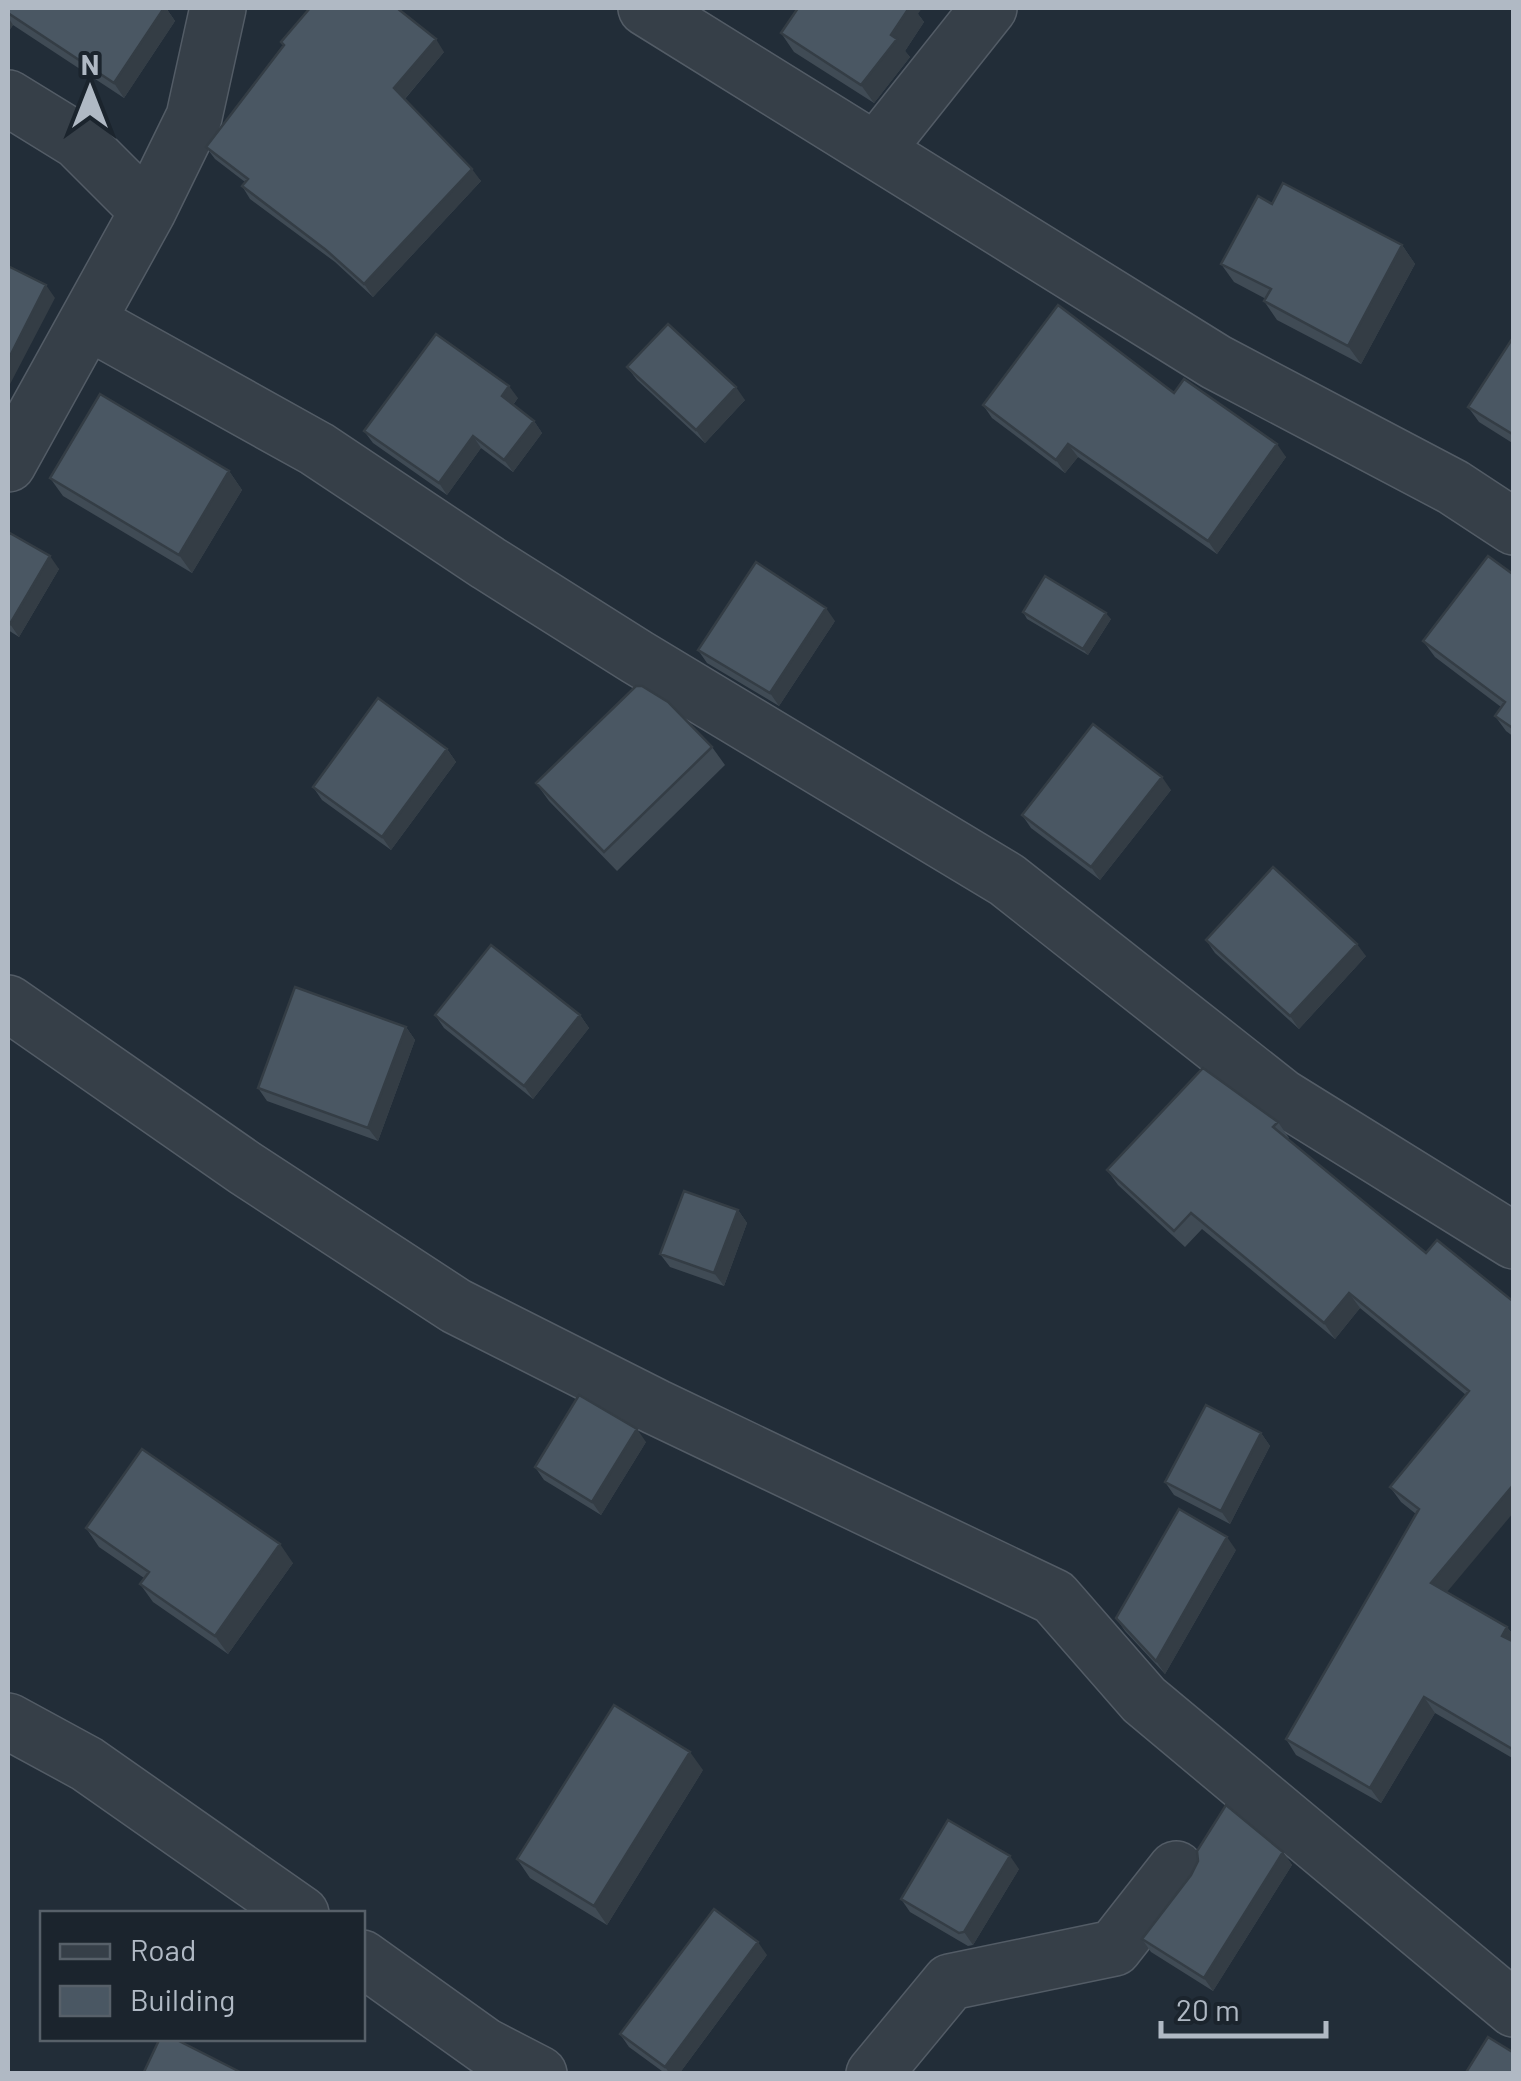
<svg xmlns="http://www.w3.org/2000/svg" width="1521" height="2081" viewBox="0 0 1521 2081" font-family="Barlow,sans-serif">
  <rect width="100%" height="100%" fill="#222d38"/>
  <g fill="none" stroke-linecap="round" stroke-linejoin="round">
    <defs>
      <path id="minor" d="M646,8L1216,362L1453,487L1514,527
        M8,98L78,141L148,211
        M877,149L989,8
        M87,321L317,449L488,563L637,657L1007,880L1282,1097L1514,1241
        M8,464L148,211L194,117L218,8
        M8,1003L245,1168L456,1306L656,1407L1054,1597L1144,1700L1514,2009
        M8,1721L87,1764L301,1914
        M362,1958L485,2046L539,2074
        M874,2074L950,1982L1114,1948L1176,1869"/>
    </defs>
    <use href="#minor" stroke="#535c66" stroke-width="58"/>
    <use href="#minor" stroke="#363f48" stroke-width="55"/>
  </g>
  <path fill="#404b55" d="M8,8H166L175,21L124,98L13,25L8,32Z
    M918,14L924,22L905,51L910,57L874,103L794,52L781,33Z
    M281,42L444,52L405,99L481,181L373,297L335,262L250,199L242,186L245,182L215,159L206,147L283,46Z
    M1272,204L1402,245L1415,264L1361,364L1277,320L1264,301L1266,299L1234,282L1221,264Z
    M1514,336V444L1479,422L1468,407Z
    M627,367L745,400L705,443L637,380Z
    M1174,393L1286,457L1217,554L1078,457L1065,473L992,418L983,405Z
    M518,398L513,405L534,421L542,433L513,472L481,448L447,495L373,443L364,431Z
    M229,471L242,490L192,573L63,496L50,478Z
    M8,532L59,569L19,637L8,630Z
    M1514,575V737L1506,731L1495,716L1501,707L1435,657L1423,641Z
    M1023,612L1111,619L1088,655L1027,619Z
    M835,621L779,706L707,663L698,650Z
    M712,747L725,765L617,871L549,801L536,783Z
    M447,749L456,762L391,850L322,800L313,787Z
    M1171,790L1100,880L1031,828L1022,815Z
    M1206,940L1366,956L1299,1029L1215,953Z
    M435,1015H580L589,1028L533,1099L444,1028Z
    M406,1027L415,1040L378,1141L267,1101L258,1088Z
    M1278,1122L1289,1138L1287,1139L1426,1253L1514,1302L1447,1592L1507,1627L1514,1636V1759L1435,1713L1381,1803L1296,1755L1286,1739L1416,1514L1401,1502L1390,1487L1466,1395L1360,1308L1335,1339L1202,1229L1185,1247L1118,1185L1107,1170Z
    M738,1210L747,1223L724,1286L670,1267L660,1254Z
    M1261,1433L1270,1446L1230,1524L1174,1495L1165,1482Z
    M646,1442L601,1515L544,1480L535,1467Z
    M86,1528L293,1563L228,1654L153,1602L140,1584L144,1578L99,1547Z
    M1236,1550L1165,1674L1125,1631L1116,1618Z
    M703,1770L607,1925L530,1878L517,1859Z
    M1283,1852L1292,1865L1213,1991L1151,1952L1142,1939Z
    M1019,1869L973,1945L968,1946L910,1912L901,1899Z
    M767,1955L679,2074H666L629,2047L620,2034Z"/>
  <path fill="#343d45" d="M164,8H166L175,21L124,98L114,83Z
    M909,8H922L918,14L924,22L905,51L910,57L874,103L861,85Z
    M8,17L13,25L8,33Z
    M436,39L444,52L403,101L394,88Z
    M472,169L481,181L373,297L364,284Z
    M1402,245L1415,264L1361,364L1348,346Z
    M46,285L55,298L8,388V360Z
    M509,386L518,398L510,408L502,396Z
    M736,387L745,400L705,443L696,430Z
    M534,421L542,433L513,472L504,460Z
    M473,436L481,448L447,495L439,483Z
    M1068,444L1078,457L1065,473L1056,460Z
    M1277,444L1286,457L1217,554L1208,541Z
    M229,471L242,490L192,573L179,555Z
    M50,556L59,569L19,637L10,624Z
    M826,608L835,621L779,706L770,693Z
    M1106,613L1111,619L1088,655L1083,649Z
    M447,749L456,762L391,850L382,837Z
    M1162,777L1171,790L1100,880L1091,867Z
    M1357,944L1366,956L1299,1029L1290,1016Z
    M580,1015L589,1028L533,1099L524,1086Z
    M406,1027L415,1040L378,1141L368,1128Z
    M738,1210L747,1223L724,1286L714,1273Z
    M1349,1293L1360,1308L1335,1339L1324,1323Z
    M637,1429L646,1442L601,1515L592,1502Z
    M1261,1433L1270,1446L1230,1524L1221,1511Z
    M1514,1484V1512L1442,1598L1431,1583Z
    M1227,1537L1236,1550L1165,1674L1156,1661Z
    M280,1544L293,1563L228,1654L215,1636Z
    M1507,1627L1514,1636V1650L1502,1636Z
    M1424,1697L1435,1713L1381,1803L1370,1788Z
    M690,1752L703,1770L607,1925L594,1906Z
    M1283,1852L1292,1865L1213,1991L1204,1978Z
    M1010,1856L1019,1869L973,1945L964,1932Z
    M758,1942L767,1955L679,2074H670L665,2067Z"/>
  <path fill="#4a5763" stroke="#343d45" stroke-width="2.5" d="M8,8H164L114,83L8,13Z
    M310,8H397L436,39L394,88L472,169L364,284L326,250L242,186L248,179L206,147L284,45L281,42Z
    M798,8H909L891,35L897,39L861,85L781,33Z
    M1283,183L1402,245L1348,346L1264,301L1271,289L1221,264L1258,196L1272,204Z
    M8,266L46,285L8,360Z
    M1058,305L1174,393L1184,379L1277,444L1208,541L1068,444L1056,460L983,405Z
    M668,324L736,387L696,430L627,367Z
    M436,334L509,386L502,396L534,421L504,460L473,436L439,483L364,431Z
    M1514,336V435L1468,407Z
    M100,394L229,471L179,555L50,478Z
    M8,532L50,556L10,624L8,623Z
    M1488,556L1514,575V729L1495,716L1505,702L1423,641Z
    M756,562L826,608L770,693L698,650Z
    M1045,576L1106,613L1083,649L1023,612Z
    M636,686H642L668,702L712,747L604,852L536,783Z
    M378,698L447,749L382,837L313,787Z
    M1093,724L1162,777L1091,867L1022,815Z
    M1273,867L1357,944L1290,1016L1206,940Z
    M491,945L580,1015L524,1086L435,1015Z
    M295,987L406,1027L368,1128L258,1088Z
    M1203,1068L1278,1122L1273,1127L1426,1253L1437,1240L1514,1302V1484L1431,1583L1507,1627L1502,1636L1514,1642V1750L1424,1697L1370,1788L1286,1739L1419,1509L1390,1487L1469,1391L1349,1293L1324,1323L1191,1213L1174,1231L1107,1170Z
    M684,1191L738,1210L714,1273L660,1254Z
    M579,1395L637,1429L592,1502L535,1467Z
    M1206,1405L1261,1433L1221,1511L1165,1482Z
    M142,1449L280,1544L215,1636L140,1584L149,1572L86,1528Z
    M1179,1509L1227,1537L1156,1661L1116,1618Z
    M614,1705L690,1752L594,1906L517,1859Z
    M1226,1805L1283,1852L1204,1978L1142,1939L1191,1875L1198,1861L1197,1851Z
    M948,1820L1010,1856L964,1932L959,1933L901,1899Z
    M714,1909L758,1942L665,2067L620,2034Z
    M1488,2037L1514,2053V2074H1465Z
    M160,2038H173L244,2074H143Z"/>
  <rect width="1521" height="2081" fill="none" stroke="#b0b9c4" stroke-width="20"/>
  <rect x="40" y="1911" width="325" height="130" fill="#1b242d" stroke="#576069" stroke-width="2.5"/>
  <rect x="60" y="1944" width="50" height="15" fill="#363f48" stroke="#576069" stroke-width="2.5"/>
  <text x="130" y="1961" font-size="30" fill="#b0b9c4">Road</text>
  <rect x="60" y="1986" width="50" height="30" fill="#4a5763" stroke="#576069" stroke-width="2.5"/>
  <text x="130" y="2011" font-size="30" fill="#b0b9c4">Building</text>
  <g transform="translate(90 90)" stroke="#1b242d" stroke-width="8" paint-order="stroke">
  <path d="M0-8L18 38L0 25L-18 38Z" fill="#b0b9c4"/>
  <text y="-15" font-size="28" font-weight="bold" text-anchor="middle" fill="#b0b9c4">N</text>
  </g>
  <path d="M1161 2021v15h165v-15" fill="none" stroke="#b0b9c4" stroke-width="5"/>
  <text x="1176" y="2021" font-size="30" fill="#b0b9c4" stroke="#1b242d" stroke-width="8" paint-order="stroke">20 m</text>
</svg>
